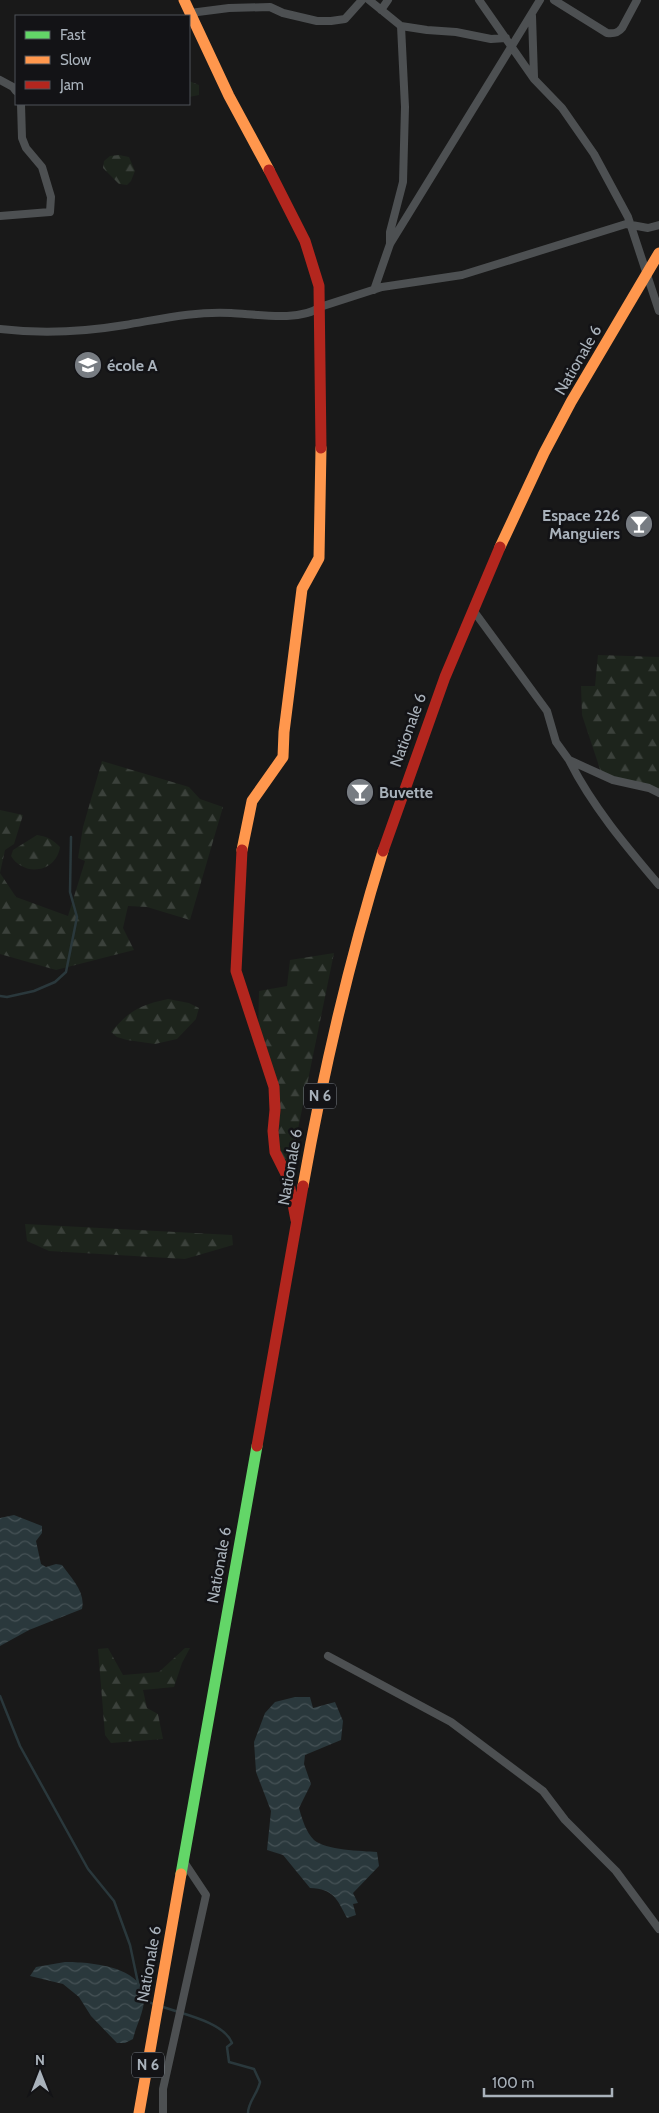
<svg xmlns="http://www.w3.org/2000/svg" width="659" height="2113" viewBox="0 0 659 2113" font-family="Cabin,sans-serif">
  <defs>
    <pattern id="forest-firs" width="22" height="20" patternUnits="userSpaceOnUse" patternTransform="scale(1.25)"><rect width="22" height="20" fill="#1d241c"/><path d="M5 1l3.5 6h-7zM16 11l3.5 6h-7z" fill="#3b413b"/></pattern>
    <pattern id="water-waves" width="16" height="10" patternUnits="userSpaceOnUse" patternTransform="scale(1.25)"><rect width="16" height="10" fill="#2a383c"/><path d="M0 5q4-4 8 0t8 0" fill="none" stroke="#465256"/></pattern>
  </defs>
  <rect width="100%" height="100%" fill="#191919"/>
  <path fill="url(#forest-firs)" d="M189,81L199,85V95L189,97Z
    M119,155L129,157L135,171L131,181L127,185L119,184L103,168L104,161L110,156Z
    M598,655L659,657V793L602,775L582,715L581,686H595Z
    M102,761L189,787L200,799L223,807L190,920L147,907L128,906L123,928L134,950L56,970L0,954V873L16,897L68,916L85,861L78,858L83,827Z
    M0,810L23,815L14,844L5,850L0,873Z
    M37,835C48,837 52,839 60,847C56,873 24,877 11,856L13,850Z
    M334,953L288,1178L275,1152V1110L258,1039L259,991L287,986L290,960Z
    M168,999L189,1003L199,1008L196,1019L177,1039L155,1044L127,1040L117,1037L111,1032C130,1010 140,1005 168,999Z
    M25,1224L232,1235L233,1245L185,1259L49,1251L27,1241Z
    M108,1648L123,1675L159,1672L185,1648H190L182,1663L174,1687L143,1690L147,1708L158,1714L163,1739L111,1743L105,1735L98,1649Z"/>
  <path fill="url(#water-waves)" d="M14,1515L42,1526V1533L36,1541L41,1564L46,1567L56,1564L62,1565C71,1578 86,1592 82,1609L29,1630L0,1646V1518Z
    M295,1697H310L313,1708L335,1702L343,1721L341,1740L305,1755L304,1764L311,1784L299,1808C302,1819 306,1832 314,1840C325,1850 362,1851 377,1852L379,1866L353,1893L358,1903L353,1904L356,1915L347,1918C337,1899 334,1889 310,1888L283,1855L267,1850L271,1811L256,1772L254,1742L265,1713L275,1702Z
    M65,1962C89,1962 146,1966 144,2001C143,2014 136,2026 133,2039L125,2043H117L91,2016L79,1997L63,1984L30,1976L36,1967Z"/>
  <g fill="none" stroke-linecap="round" stroke-linejoin="round">
    <path stroke="#2a383c" stroke-width="2.5" d="M0,996L7,997L34,991L55,982L66,972L77,917L70,892L71,837
      M0,1696L20,1746L88,1869L114,1901L130,1945L138,1983L144,1999L155,2005
      M163,2007C182,2014 224,2022 232,2043L227,2047L229,2062L254,2069L260,2082C258,2093 248,2102 248,2113"/>
    <path stroke="#4d5052" stroke-width="8" d="M369,0L401,26L427,30L456,32L491,39L506,38
      M479,0L534,79L562,108L594,154L628,217L659,311
      M554,0L607,33C614,34 618,33 622,28L637,0
      M381,10L388,0
      M190,13L229,8L270,7L283,13L317,21H331L345,19L362,0
      M532,16L534,77
      M0,80L13,87L16,91
      M0,216L50,212L51,197L42,167L26,148L22,138L21,104
      M390,244V232L403,182L405,107L401,26
      M374,290L390,244L540,0
      M0,329C42,334 83,332 125,325C161,319 194,311 231,313C255,314 300,322 320,307L382,287L462,275L626,224L648,228L659,225
      M473,610L547,711L556,742L569,760L613,780L649,788L659,793
      M569,760C592,806 626,846 659,885
      M328,1656L451,1722L543,1791L565,1820L616,1871L659,1929
      M163,2113V2089L206,1895L184,1862"/>
    <path stroke="#63d668" stroke-width="11" d="M181,1874L257,1446"/>
    <path stroke="#ff974d" stroke-width="11" d="M184,0L229,96L269,170
      M500,547L544,453L571,402L659,253
      M242,850L252,801L283,757L284,732L302,589L319,558L321,448
      M303,1186C323,1073 349,961 383,851
      M139,2113L181,1874"/>
    <path stroke="#b3261e" stroke-width="11" d="M269,170L305,241L319,286L321,448
      M242,850L236,971L274,1087L275,1110L273,1131L275,1152L288,1178L296,1220
      M383,851L445,677L500,547
      M257,1446L303,1186"/>
  </g>
  <defs>
    <symbol id="school-disc" viewBox="-11 -11 22 22"><circle r="9.5" fill="#777c82" stroke="#131316"/><path d="M0-5L7-2L0 1L-7-2ZM-4 1L0 2.5L4 1V4Q0 6-4 4Z" fill="#fff"/></symbol>
    <symbol id="bar-disc" viewBox="-11 -11 22 22"><circle r="9.5" fill="#777c82" stroke="#131316"/><path d="M-6-5H6L.8 .8V4.5H3.5V6h-7V4.5H-.8V.8Z" fill="#fff"/></symbol>
  </defs>
  <g fill-rule="evenodd">
    <use href="#school-disc" x="72" y="349" width="32" height="32"/>
    <use href="#bar-disc" x="623" y="508" width="32" height="32"/>
    <use href="#bar-disc" x="344" y="776" width="32" height="32"/>
  </g>
  <g text-anchor="middle" dominant-baseline="central" stroke-width="5" stroke-linejoin="round" paint-order="stroke">
    <g fill="#131316" stroke="#7c828a" stroke-width="1">
      <rect x="304" y="1083.5" width="32" height="25" rx="4"/>
      <rect x="132" y="2052.5" width="32" height="25" rx="4"/>
    </g>
    <g font-size="15" font-weight="bold" fill="#a9b2bb">
      <text x="320" y="1096">N 6</text>
      <text x="148" y="2065">N 6</text>
    </g>
    <g font-size="16" fill="#a9b2bb" stroke="#131316">
      <text transform="translate(578 360) rotate(-60)">Nationale 6</text>
      <text transform="translate(408 730) rotate(-70)">Nationale 6</text>
      <text transform="translate(290 1167) rotate(-80)">Nationale 6</text>
      <text transform="translate(219 1565) rotate(-80)">Nationale 6</text>
      <text transform="translate(149 1964) rotate(-80)">Nationale 6</text>
    </g>
    <g font-size="16" font-weight="bold" fill="#a9b2bb" stroke="#131316" text-anchor="start">
      <text x="107" y="365">école A</text>
      <text x="620" y="515" text-anchor="end">Espace 226<tspan x="620" dy="18">Manguiers</tspan></text>
      <text x="379" y="792">Buvette</text>
    </g>
  </g>
  <rect x="15" y="15" width="175" height="90" fill="#131316" stroke="#4f5358"/>
  <rect x="25" y="31" width="25" height="8" fill="#63d668" stroke="#4f5358"/>
  <text x="60" y="40" font-size="15" fill="#a9b2bb">Fast</text>
  <rect x="25" y="56" width="25" height="8" fill="#ff974d" stroke="#4f5358"/>
  <text x="60" y="65" font-size="15" fill="#a9b2bb">Slow</text>
  <rect x="25" y="81" width="25" height="8" fill="#b3261e" stroke="#4f5358"/>
  <text x="60" y="90" font-size="15" fill="#a9b2bb">Jam</text>
  <g transform="translate(40 2073)" stroke="#131316" stroke-width="4" paint-order="stroke">
  <path d="M0-4L9 19L0 12L-9 19Z" fill="#a9b2bb"/>
  <text y="-8" font-size="14" font-weight="bold" text-anchor="middle" fill="#a9b2bb">N</text>
  </g>
  <path d="M484 2088v8h128v-8" fill="none" stroke="#a9b2bb" stroke-width="2.5"/>
  <text x="492" y="2088" font-size="15" fill="#a9b2bb" stroke="#131316" stroke-width="4" paint-order="stroke">100 m</text>
</svg>
